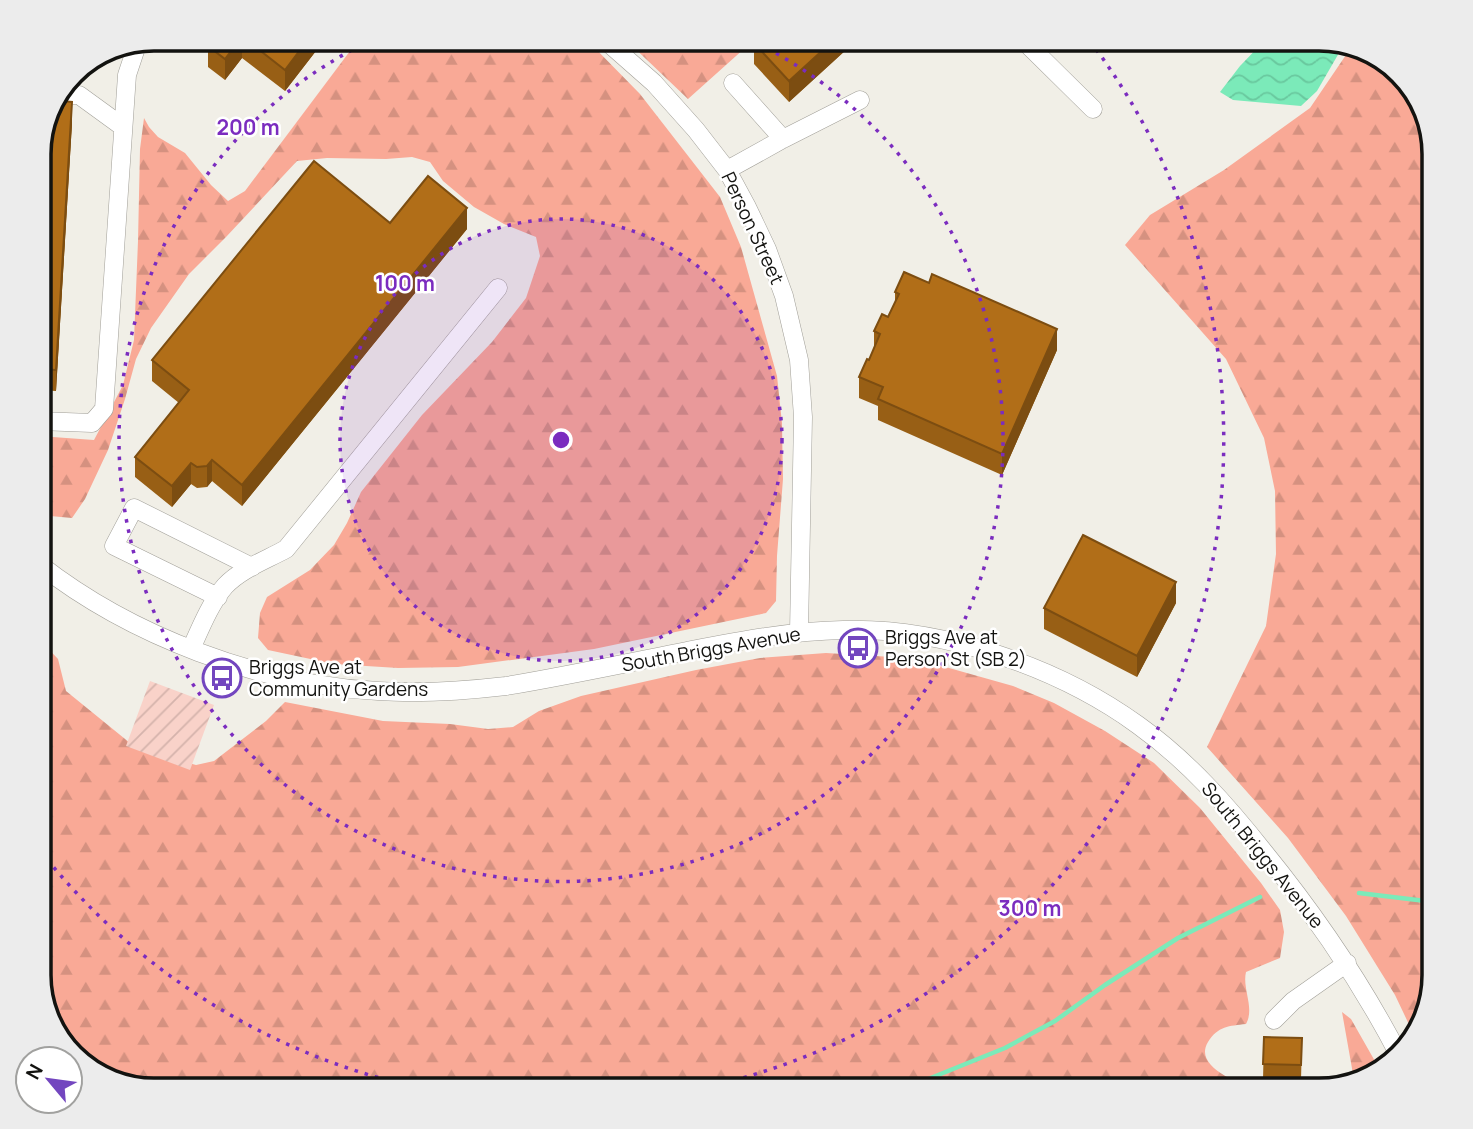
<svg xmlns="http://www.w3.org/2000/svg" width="1473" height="1129" viewBox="0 0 1473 1129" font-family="Manrope,sans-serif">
  <defs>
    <pattern id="forest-firs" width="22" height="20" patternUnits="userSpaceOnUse" patternTransform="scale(1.75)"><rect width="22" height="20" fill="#f9a996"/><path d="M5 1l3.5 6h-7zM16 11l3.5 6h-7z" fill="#d59180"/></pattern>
    <pattern id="garden-furrows" width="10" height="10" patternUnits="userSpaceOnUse" patternTransform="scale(1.75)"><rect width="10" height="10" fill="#f9d2c9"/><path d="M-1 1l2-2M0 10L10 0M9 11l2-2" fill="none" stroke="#d5b3ac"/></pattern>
    <pattern id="water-waves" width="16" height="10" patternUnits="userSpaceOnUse" patternTransform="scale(1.75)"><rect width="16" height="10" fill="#7beab9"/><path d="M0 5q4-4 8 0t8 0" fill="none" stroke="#69c89e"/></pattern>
  </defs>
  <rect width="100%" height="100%" fill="#f1efe7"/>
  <path fill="url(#forest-firs)" d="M359,39H584L590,43L640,94L720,197L741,247L777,376L782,423L783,479L777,556L776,601L766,613L594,649L458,667L398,668L334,664L268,650L258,638L260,613L267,597L310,570L334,545L347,523L361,492L422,415L492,342L526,298L540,256L536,237L504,224L474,207L443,181L430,162L412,157L386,159L327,158L297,161L226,237L189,274L151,328L136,359L125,399L108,450L85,499L72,518L39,515V436L94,440L123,385L134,340L138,241L140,149L144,118L149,127L158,137L185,153L211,185L228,201L245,191Z
    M625,39H755L688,99Z
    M1350,49L1390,63L1422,102L1434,153V976L1414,1035L1395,995L1346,916L1288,838L1207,747L1266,626L1276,554L1275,491L1264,438L1226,359L1125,245L1150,215L1224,170L1310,108Z
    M39,639L58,659L66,691L130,743L157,754L196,765L214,761L266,721L285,702L383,721L450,724L488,729L513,727L539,711L581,696L696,670L760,658L826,653L892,657L942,666L1013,686L1054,703L1105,731L1154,763L1200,808L1261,883L1280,910L1284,932L1280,958L1246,972C1242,989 1255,1008 1246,1024C1229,1026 1218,1026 1208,1042C1193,1067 1238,1082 1255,1090H153L83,1066L51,1027L39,983Z
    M1342,1012L1351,1019L1380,1070C1359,1088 1320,1091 1293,1090L1340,1083L1353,1074Z"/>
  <path fill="url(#garden-furrows)" d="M150,681L214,705L190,770L126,746Z"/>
  <path fill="url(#water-waves)" d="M1266,39H1320L1343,46L1317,91L1301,106L1233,100L1220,92L1240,66Z"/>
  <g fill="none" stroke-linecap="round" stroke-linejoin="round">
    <path stroke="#7beab9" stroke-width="4.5" d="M1359,893L1434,902
      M352,1090H355
      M901,1090L1005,1048L1055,1021L1105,985L1178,938L1260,897"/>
    <defs>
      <path id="minor" d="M604,39L654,83L696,130L727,170L747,207L767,249L784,296L799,360L803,417L799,632
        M1022,39L1093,109
        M733,83L783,139
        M64,95H79L123,127
        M727,170L783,139L860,100
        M39,421L92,423L104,409L127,75L137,45
        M39,564C131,636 260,685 378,691C420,694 463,691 506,686C566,676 627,663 687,651C739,641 790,631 843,630C942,627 1058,667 1138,725C1187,760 1227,805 1264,852C1316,916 1361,982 1399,1055
        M218,597L114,546L134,508L252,567
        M191,649C200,629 211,602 225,586C241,569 266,560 286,549L498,288
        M1274,1020L1293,1001L1347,963"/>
    </defs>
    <use href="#minor" stroke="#a19f98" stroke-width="19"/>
    <use href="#minor" stroke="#fff" stroke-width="18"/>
  </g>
  <path fill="#985f15" d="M215,38H326L285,91L242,58L225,80L208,67V46Z
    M859,38L789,102L754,64V43Z
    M72,123L56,391L39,390V146Z
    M390,223L467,229L242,506L212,481L207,487L197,488L191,484L172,507L135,477V457L179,403L152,381V360Z
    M895,292L1057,350L1002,475L878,420V406L859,398V377L869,360L874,350V331L888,317L895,303Z
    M1176,603L1137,677L1044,629V608Z
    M1264,1037L1302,1038L1301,1081L1263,1080Z"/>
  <path fill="#7c4d11" d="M241,38H242V58L225,80V59Z
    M309,38H326L285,91V70Z
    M836,38H859L789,102V81Z
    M72,102V123L56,391V370Z
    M467,208V229L242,506V485Z
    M1057,329V350L1002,475V454Z
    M212,460V481L207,487V466Z
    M191,463V484L172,507V486Z
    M1176,582V603L1137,677V656Z"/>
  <path fill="#b16e18" stroke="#7c4d11" stroke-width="2" d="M215,38H241L225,59L208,46Z
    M244,38H309L285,70Z
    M759,38H836L789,81L754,43Z
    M61,101L72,102L56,370L39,369V146Z
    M314,161L390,223L428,176L467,208L242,485L212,460L207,466L197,467L191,463L172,486L135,457L189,390L152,360Z
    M904,272L929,283L932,274L1057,329L1002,454L878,399L883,387L859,377L867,359L869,360L880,334L874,331L882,314L888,317L899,294L895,292Z
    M1083,535L1176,582L1137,656L1044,608Z
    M1264,1037L1302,1038L1301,1065L1263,1064Z"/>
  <circle cx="561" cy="440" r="221" fill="#7b2cbf" fill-opacity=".12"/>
  <g fill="none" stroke="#7b2cbf" stroke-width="3.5" stroke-dasharray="3.5 7">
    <circle cx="561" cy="440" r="221"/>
    <path d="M748 39A442 442 0 1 1 374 39"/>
    <path d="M429 1090A663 663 0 0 1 42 853M1090 41A663 663 0 0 1 693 1090"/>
  </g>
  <defs>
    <symbol id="bus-ring" viewBox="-11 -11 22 22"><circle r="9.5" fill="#fff" stroke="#7346bf" stroke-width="1.5"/><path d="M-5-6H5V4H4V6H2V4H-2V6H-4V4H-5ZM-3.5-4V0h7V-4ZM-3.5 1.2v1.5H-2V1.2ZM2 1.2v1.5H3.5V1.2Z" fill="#7346bf"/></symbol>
  </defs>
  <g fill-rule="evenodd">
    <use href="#bus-ring" x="836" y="626" width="44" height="44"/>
    <use href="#bus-ring" x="200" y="656" width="44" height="44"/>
  </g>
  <g text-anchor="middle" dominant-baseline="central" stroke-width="5" stroke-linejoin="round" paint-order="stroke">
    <g font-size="19" fill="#131310" stroke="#fff">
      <text transform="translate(753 228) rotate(65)">Person Street</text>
      <text transform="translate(711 649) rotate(-10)">South Briggs Avenue</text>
      <text transform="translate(1263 855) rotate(51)">South Briggs Avenue</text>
    </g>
    <g font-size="19" fill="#131310" stroke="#fff" text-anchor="start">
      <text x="885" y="637">Briggs Ave at<tspan x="885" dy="22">Person St (SB 2)</tspan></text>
      <text x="249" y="667">Briggs Ave at<tspan x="249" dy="22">Community Gardens</tspan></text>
    </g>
  </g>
  <path d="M0 0H1473V1129H0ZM154 51H1319A103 103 0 0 1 1422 154V975A103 103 0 0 1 1319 1078H154A103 103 0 0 1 51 975V154A103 103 0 0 1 154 51Z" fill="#ececec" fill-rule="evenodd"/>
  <path fill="none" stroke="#131310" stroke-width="3.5" d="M154 51H1319A103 103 0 0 1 1422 154V975A103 103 0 0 1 1319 1078H154A103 103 0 0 1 51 975V154A103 103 0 0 1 154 51Z"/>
  <circle cx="561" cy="440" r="10" fill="#7b2cbf" stroke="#fff" stroke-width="3.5"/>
  <g font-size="21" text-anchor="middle" font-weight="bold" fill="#7b2cbf" stroke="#fff" stroke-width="5" stroke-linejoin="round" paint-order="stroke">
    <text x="248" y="135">200 m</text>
    <text x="405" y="291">100 m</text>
    <text x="1030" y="916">300 m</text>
  </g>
  <g transform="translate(49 1080) rotate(299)"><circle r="33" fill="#ffffff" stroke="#a1a19f" stroke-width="2"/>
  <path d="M0-5L12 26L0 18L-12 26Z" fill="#7346bf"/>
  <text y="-10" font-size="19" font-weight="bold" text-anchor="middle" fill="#131310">N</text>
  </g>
</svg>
